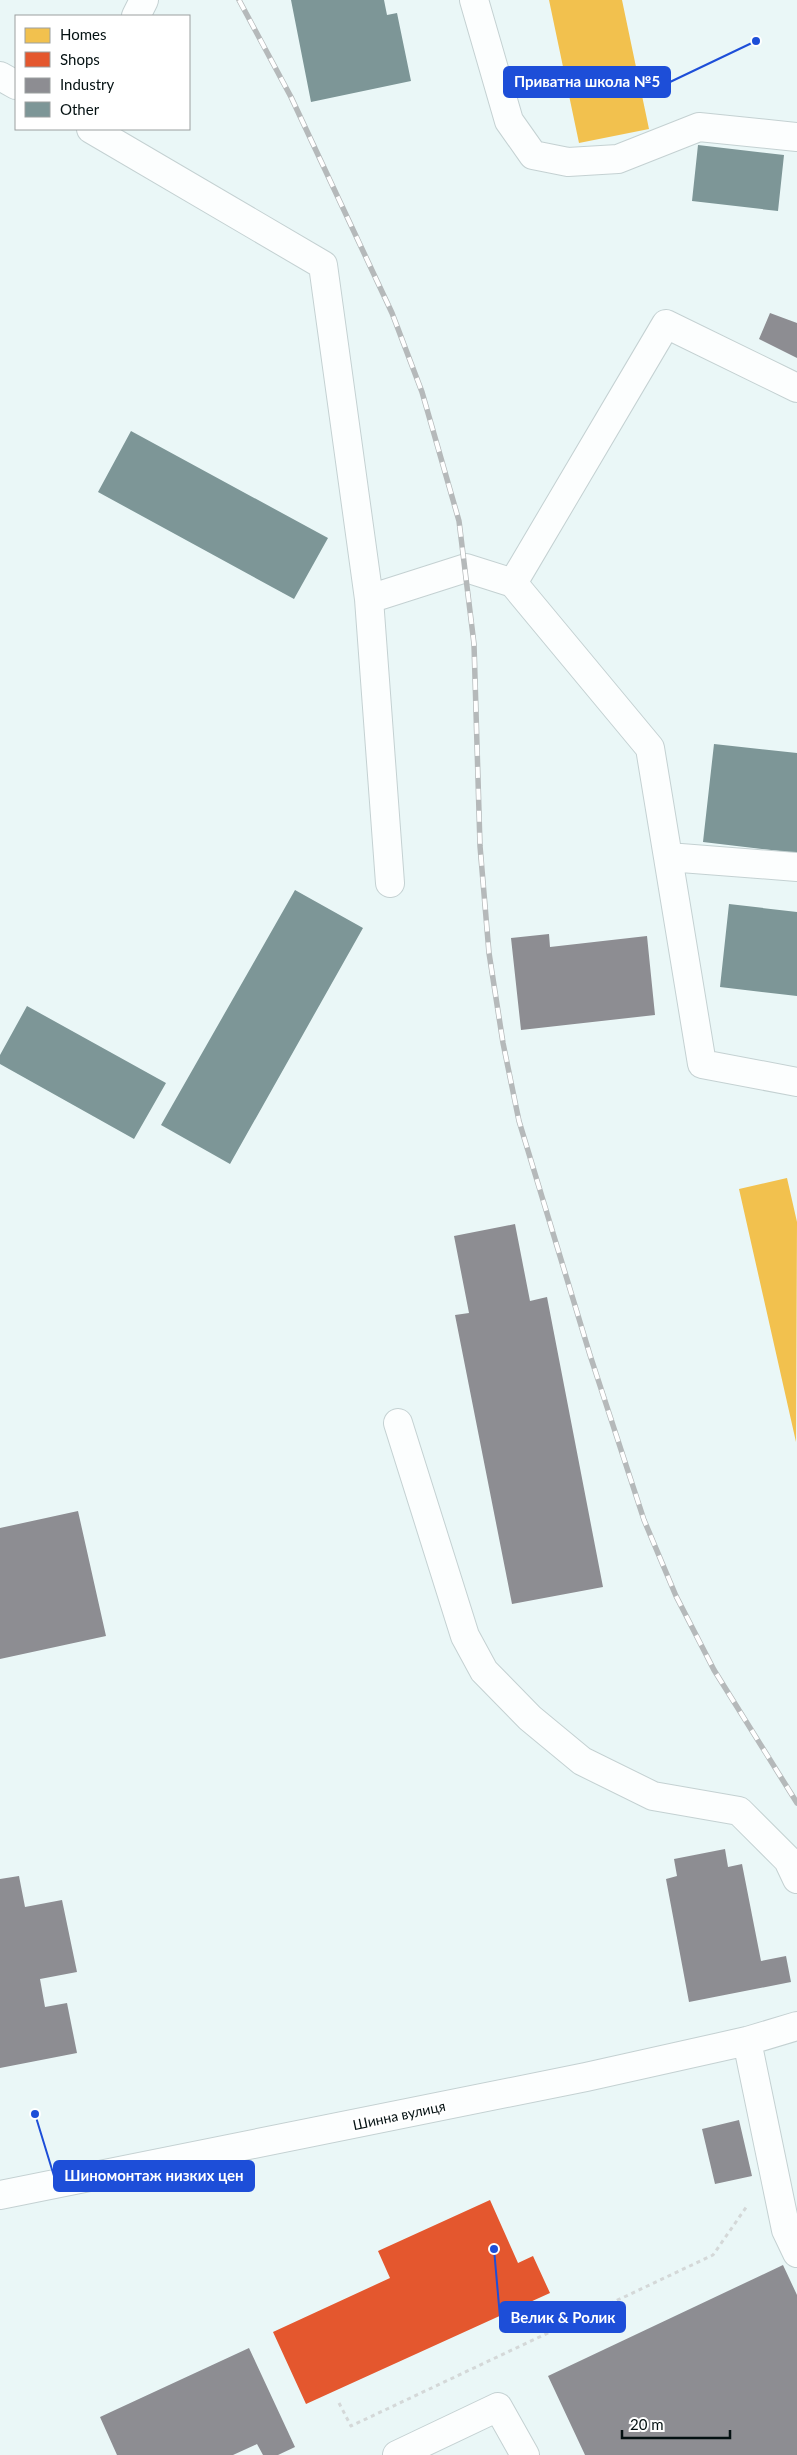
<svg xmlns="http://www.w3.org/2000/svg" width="797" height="2455" viewBox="0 0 797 2455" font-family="Lato,sans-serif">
  <rect width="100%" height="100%" fill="#eaf7f7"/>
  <path fill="#f2c14e" d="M549,0H622L649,129L579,143Z
    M787,1178L797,1222L796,1442L739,1189Z"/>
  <path fill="#e4572e" d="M490,2200L518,2263L533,2256L550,2293L306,2404L273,2332L390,2278L378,2251Z"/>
  <path fill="#8d8d92" d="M770,313L797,323V358L759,339Z
    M549,934L550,947L647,936L655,1015L521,1030L511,938Z
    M515,1224L530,1301L547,1297L603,1587L512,1604L455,1315L469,1313L454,1236Z
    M78,1511L106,1636L0,1659V1528Z
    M725,1849L728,1867L742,1864L761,1961L786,1956L791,1982L689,2002L666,1879L677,1876L674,1859Z
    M19,1876L25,1907L62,1900L77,1972L40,1979L45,2007L67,2003L77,2053L0,2068V1879Z
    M739,2120L752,2176L715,2184L702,2129Z
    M783,2265L797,2295V2455H585L548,2376Z
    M249,2348L295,2447L278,2455H263L257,2444L233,2455H117L100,2417Z"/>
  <path fill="#7d9697" d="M291,0H384L387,15L397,13L411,81L311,102Z
    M698,145L784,155L778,211L692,201Z
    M131,431L328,538L294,599L98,492Z
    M714,744L797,753V853L703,842Z
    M295,890L363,928L230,1164L161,1125Z
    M729,904L797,912V996L720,987Z
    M27,1006L166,1083L134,1139L0,1064V1055Z"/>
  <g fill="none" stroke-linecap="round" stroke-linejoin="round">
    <defs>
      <path id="minor" d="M474,0L509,121L533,155L568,162L618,159L699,127L797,137
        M136,16L144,0
        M0,76L16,85
        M91,129L323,265L369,599
        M797,388L666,324L513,583L650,748L702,1064L797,1082
        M668,857L797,867
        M390,883L369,599L466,568L513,583
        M398,1423L465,1636L484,1671L530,1718L582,1761L653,1796L739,1811L788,1860L797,1879
        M747,2041L786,2230L797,2253
        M0,2195L586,2077L747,2041L797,2026
        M397,2455L498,2407L525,2455"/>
    </defs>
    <use href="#minor" stroke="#c4d1d2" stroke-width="30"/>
    <path stroke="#d4d8d8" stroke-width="3" stroke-dasharray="4 4" stroke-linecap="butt" d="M533,94L567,85
      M339,2403L351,2426L713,2255L747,2206"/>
    <use href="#minor" stroke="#fcfefe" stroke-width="28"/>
    <defs>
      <path id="rail" d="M239,0L291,97L392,313L422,392L459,521L474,644L480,846L489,953L503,1043L519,1121L590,1355L644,1520L676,1596L714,1670L797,1803"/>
    </defs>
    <use href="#rail" stroke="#b5b9ba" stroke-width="5.5"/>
    <use href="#rail" stroke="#fff" stroke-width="4" stroke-dasharray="11" stroke-linecap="butt"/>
  </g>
  <g text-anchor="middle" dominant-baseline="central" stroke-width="5" stroke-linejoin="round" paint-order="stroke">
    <g font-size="14" fill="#041112" stroke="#fff">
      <text transform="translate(399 2115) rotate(-12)">Шинна вулиця</text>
    </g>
  </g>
  <path fill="none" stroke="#1d4ed8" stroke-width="2" d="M756 41L670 82M35 2114L54 2176M494 2249L500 2317"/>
  <g fill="#1d4ed8" stroke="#fff" stroke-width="2">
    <circle cx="756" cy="41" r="5"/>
    <circle cx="35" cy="2114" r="5"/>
    <circle cx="494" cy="2249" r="5"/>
  </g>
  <g fill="#1d4ed8" stroke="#1d4ed8" stroke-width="2">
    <rect x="504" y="67" width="166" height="30" rx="5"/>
    <rect x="54" y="2161" width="200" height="30" rx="5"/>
    <rect x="500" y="2302" width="125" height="30" rx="5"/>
  </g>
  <g font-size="15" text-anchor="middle" font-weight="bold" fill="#fff">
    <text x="587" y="87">Приватна школа №5</text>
    <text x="154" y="2181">Шиномонтаж низких цен</text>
    <text x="563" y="2323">Велик &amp; Ролик</text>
  </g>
  <rect x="15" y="15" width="175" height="115" fill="#ffffff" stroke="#9ba0a0"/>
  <rect x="25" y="28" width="25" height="15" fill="#f2c14e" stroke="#9ba0a0"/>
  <text x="60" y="40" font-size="15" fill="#041112">Homes</text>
  <rect x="25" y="52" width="25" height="15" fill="#e4572e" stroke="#9ba0a0"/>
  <text x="60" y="65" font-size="15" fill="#041112">Shops</text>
  <rect x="25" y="78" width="25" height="15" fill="#8d8d92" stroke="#9ba0a0"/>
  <text x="60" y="90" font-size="15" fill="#041112">Industry</text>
  <rect x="25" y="102" width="25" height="15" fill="#7d9697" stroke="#9ba0a0"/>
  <text x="60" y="115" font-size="15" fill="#041112">Other</text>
  <path d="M622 2430v8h108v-8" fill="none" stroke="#041112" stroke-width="2.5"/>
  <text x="630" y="2430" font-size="15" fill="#041112" stroke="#ffffff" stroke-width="4" paint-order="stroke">20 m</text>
</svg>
